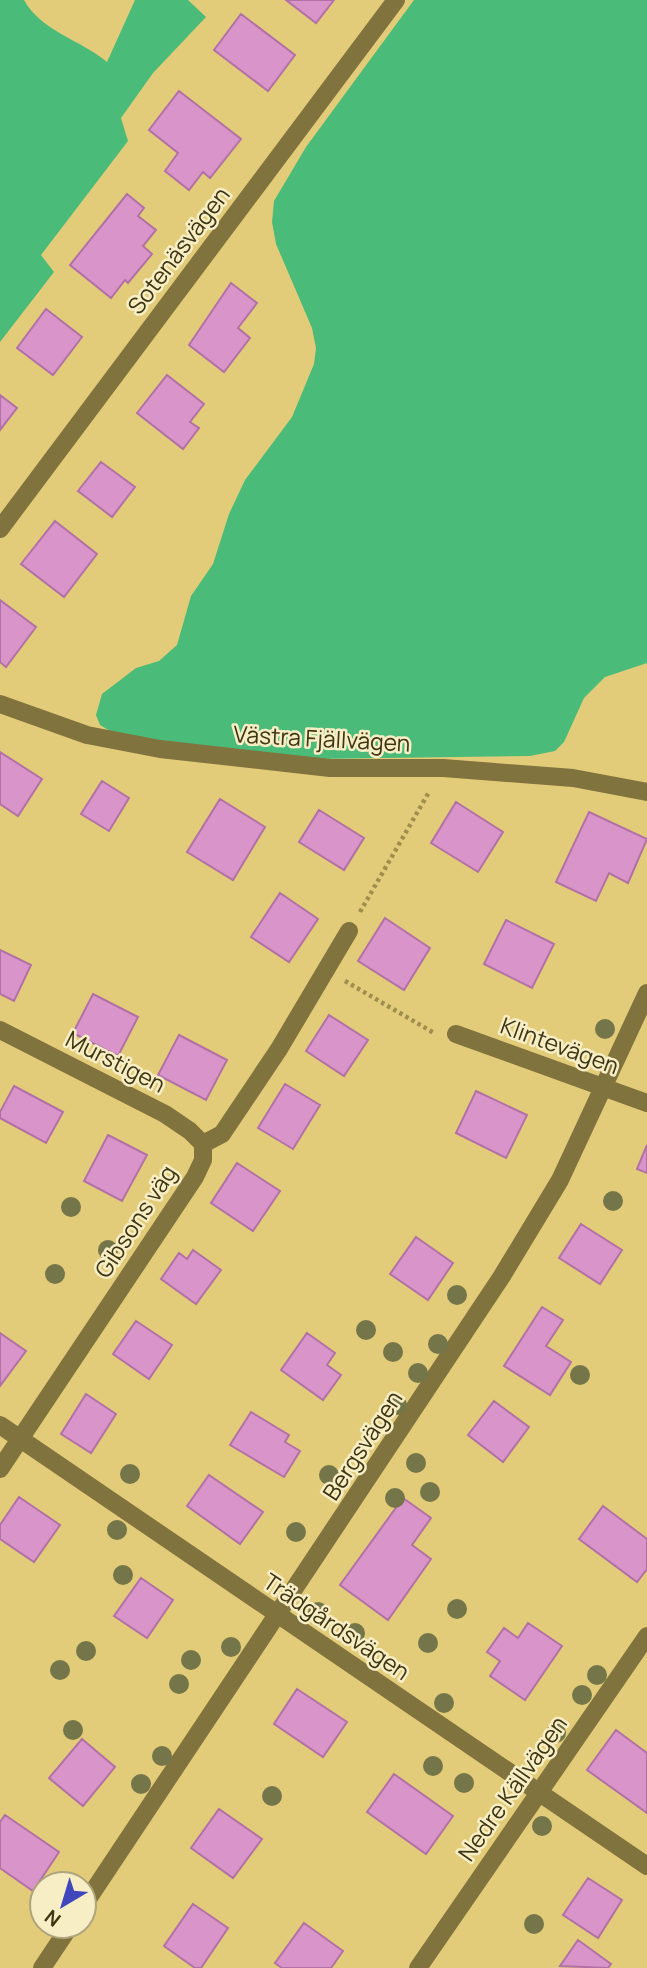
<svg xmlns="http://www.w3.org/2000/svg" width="647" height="1968" viewBox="0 0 647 1968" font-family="Manrope,sans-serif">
  <rect width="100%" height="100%" fill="#e3cc79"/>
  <path fill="#4abb79" d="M0,0H24C41,31 81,40 107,62L135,0H188L206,17L153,73L121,118L128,141L41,255L54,272L0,342Z
    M414,0H647V663L605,677L584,698L564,742L555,751L530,756L313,759L120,737L100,725L96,715L102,694L136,668L159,661L177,645L191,596L213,564L229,514L245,480L292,417L314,364L316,348L312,328L276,244L272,222L274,201L306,147Z"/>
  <path fill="#d995ca" stroke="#b271a5" stroke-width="2" d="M286,0H334L316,23Z
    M241,14L295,55L268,91L214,50Z
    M179,91L241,139L210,178L203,172L189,190L165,171L178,153L149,130Z
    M127,194L144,208L138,216L156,230L143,246L152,254L128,283L125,280L111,298L70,265Z
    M231,283L257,303L238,328L250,338L224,372L189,345Z
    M46,309L82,337L53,375L17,348Z
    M167,375L204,404L190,422L199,428L183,449L137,413Z
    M0,395L17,408L0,430Z
    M101,462L135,487L112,517L78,491Z
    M55,521L97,554L64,597L21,564Z
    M0,600L36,627L6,667L0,662Z
    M0,752L42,779L18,816L0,804Z
    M102,781L129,798L109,831L81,814Z
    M220,799L265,827L233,880L187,852Z
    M456,802L503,832L478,872L431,843Z
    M319,810L364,838L344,870L299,842Z
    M589,812L647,839L628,883L609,873L596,901L556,882Z
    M280,893L318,919L289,962L251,937Z
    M385,918L430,948L404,990L358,961Z
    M506,920L554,944L532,988L484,964Z
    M0,950L31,965L14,1001L0,994Z
    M93,994L138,1017L118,1056L73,1033Z
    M329,1015L368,1040L344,1076L306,1051Z
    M179,1035L227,1060L206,1100L158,1075Z
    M285,1084L320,1105L293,1149L258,1128Z
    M14,1086L63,1112L46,1143L0,1118V1112Z
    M476,1091L527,1115L506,1158L456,1133Z
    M108,1135L147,1155L122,1201L84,1181Z
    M647,1145V1173L637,1169Z
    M237,1163L280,1191L253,1231L211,1203Z
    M581,1224L622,1250L600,1284L559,1258Z
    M416,1237L453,1263L428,1300L390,1274Z
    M193,1250L221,1270L196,1304L161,1279L179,1253L187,1259Z
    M542,1307L563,1320L546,1346L571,1362L550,1395L504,1366Z
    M136,1321L172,1345L149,1379L113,1354Z
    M0,1333L26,1351L0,1386Z
    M307,1333L335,1353L327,1365L341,1375L323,1400L281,1370Z
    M86,1394L116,1414L91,1453L61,1434Z
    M494,1401L529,1427L503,1462L468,1435Z
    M251,1412L289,1435L285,1442L300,1451L284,1477L230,1445Z
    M209,1475L263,1512L240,1544L187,1506Z
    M19,1497L60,1525L34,1562L0,1539V1525Z
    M403,1498L431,1518L412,1545L431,1559L388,1620L340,1585Z
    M603,1506L647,1539V1569L637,1582L579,1539Z
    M141,1578L173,1600L147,1638L114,1616Z
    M528,1623L562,1646L525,1700L490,1676L500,1661L487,1652L504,1628L518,1638Z
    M297,1689L347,1722L323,1757L274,1724Z
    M616,1730L647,1753V1813L587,1770Z
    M82,1739L115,1767L83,1806L49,1778Z
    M394,1774L453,1816L426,1854L367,1812Z
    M219,1809L262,1839L233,1878L191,1848Z
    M5,1815L59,1852L33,1891L0,1868V1822Z
    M588,1878L622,1900L598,1938L563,1915Z
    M193,1904L228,1928L201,1968H195L164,1946Z
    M304,1923L343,1951L331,1968H282L275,1963Z
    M578,1940L611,1964L608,1968L560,1966Z"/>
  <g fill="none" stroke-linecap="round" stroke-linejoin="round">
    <path stroke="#9f8e4e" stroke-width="4.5" stroke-dasharray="3.5 3.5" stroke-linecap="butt" d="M360,912L429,792
      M345,981L434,1033"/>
    <path stroke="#81733d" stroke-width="18" d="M0,529L396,0
      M0,704L87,735L160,749L330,768H443L573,778L647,792
      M0,1030L165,1114L190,1131L203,1144
      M456,1034L647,1103
      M203,1144L222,1134L279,1049L349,931
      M0,1425L647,1866
      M0,1469L195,1177L203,1160V1144
      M84,1905L502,1276L560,1180L647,993
      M42,1968L70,1926
      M418,1968L647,1636"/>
  </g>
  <g fill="#747649">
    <circle cx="605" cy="1029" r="10"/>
    <circle cx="613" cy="1201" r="10"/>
    <circle cx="71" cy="1207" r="10"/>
    <circle cx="108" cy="1250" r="10"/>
    <circle cx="55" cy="1274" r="10"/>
    <circle cx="457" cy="1295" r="10"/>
    <circle cx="366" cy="1330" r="10"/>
    <circle cx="438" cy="1344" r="10"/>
    <circle cx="393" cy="1352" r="10"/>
    <circle cx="418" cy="1373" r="10"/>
    <circle cx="580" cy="1375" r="10"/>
    <circle cx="397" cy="1405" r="10"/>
    <circle cx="416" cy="1463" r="10"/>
    <circle cx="130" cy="1474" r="10"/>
    <circle cx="329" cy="1475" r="10"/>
    <circle cx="430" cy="1492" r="10"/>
    <circle cx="395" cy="1498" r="10"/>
    <circle cx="117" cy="1530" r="10"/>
    <circle cx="296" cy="1532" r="10"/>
    <circle cx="123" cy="1575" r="10"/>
    <circle cx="457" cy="1609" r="10"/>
    <circle cx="318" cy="1612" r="10"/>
    <circle cx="355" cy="1633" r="10"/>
    <circle cx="428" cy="1643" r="10"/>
    <circle cx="231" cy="1647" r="10"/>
    <circle cx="86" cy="1651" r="10"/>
    <circle cx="191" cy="1660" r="10"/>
    <circle cx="60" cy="1670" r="10"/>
    <circle cx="597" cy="1675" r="10"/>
    <circle cx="179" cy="1684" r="10"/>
    <circle cx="582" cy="1695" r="10"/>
    <circle cx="444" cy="1703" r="10"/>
    <circle cx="73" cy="1730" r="10"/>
    <circle cx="556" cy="1733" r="10"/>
    <circle cx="162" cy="1756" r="10"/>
    <circle cx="433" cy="1766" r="10"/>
    <circle cx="464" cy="1783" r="10"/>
    <circle cx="141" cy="1784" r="10"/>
    <circle cx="272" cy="1796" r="10"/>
    <circle cx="542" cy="1826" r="10"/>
    <circle cx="534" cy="1924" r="10"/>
  </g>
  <g text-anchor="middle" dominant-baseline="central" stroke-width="5" stroke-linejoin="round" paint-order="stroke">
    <g font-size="23" fill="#3e3512" stroke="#f8eec6">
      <text transform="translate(178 250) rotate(-53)">Sotenäsvägen</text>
      <text transform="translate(322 738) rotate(3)">Västra Fjällvägen</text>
      <text transform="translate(560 1045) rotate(20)">Klintevägen</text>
      <text transform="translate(116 1061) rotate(27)">Murstigen</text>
      <text transform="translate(135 1221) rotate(-57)">Gibsons väg</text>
      <text transform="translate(362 1445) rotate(-57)">Bergsvägen</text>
      <text transform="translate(337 1626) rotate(34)">Trädgårdsvägen</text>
      <text transform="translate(512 1788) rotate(-55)">Nedre Källvägen</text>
    </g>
  </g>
  <g transform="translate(63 1905) rotate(218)"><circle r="33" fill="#f8eec6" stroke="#aea47e" stroke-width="2"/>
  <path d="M0-5L12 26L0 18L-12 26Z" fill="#4046bb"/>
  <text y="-10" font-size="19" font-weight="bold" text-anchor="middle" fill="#3e3512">N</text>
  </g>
</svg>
